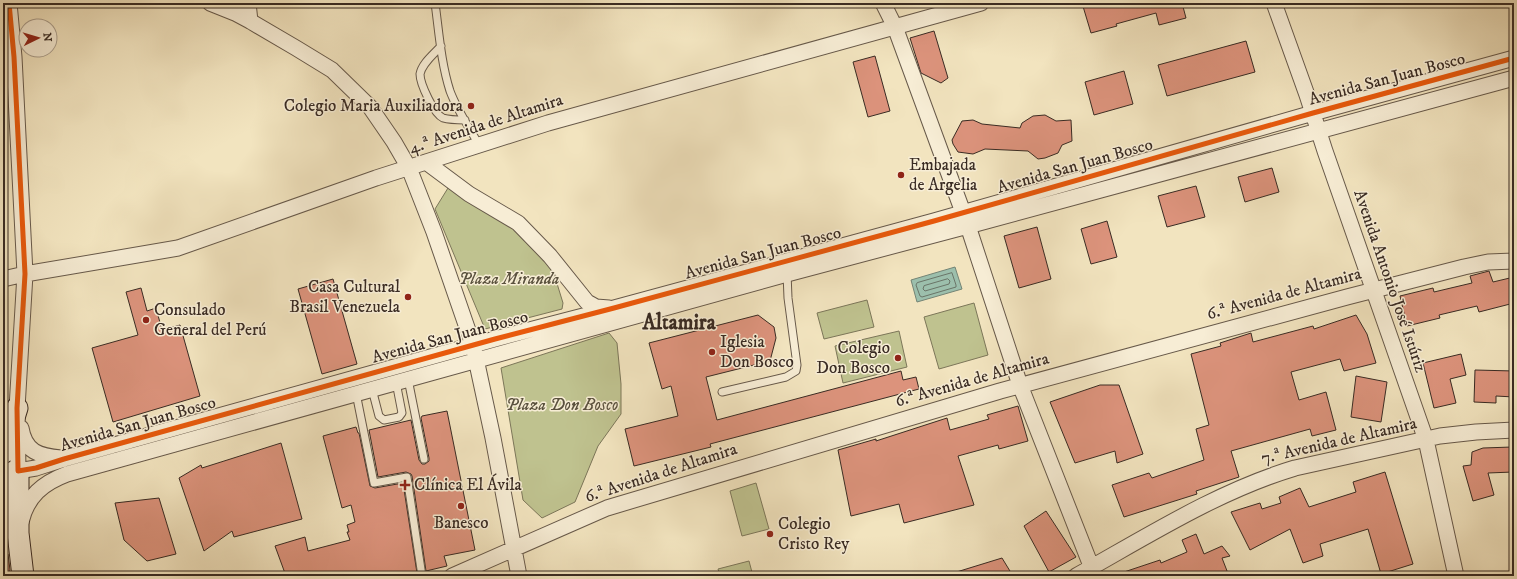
<svg xmlns="http://www.w3.org/2000/svg" width="1517" height="579" viewBox="0 0 1517 579" font-family="'IM FELL DW Pica',serif">
  <rect width="100%" height="100%" fill="#f2e4bf"/>
  <filter id="stains"><feTurbulence type="fractalNoise" baseFrequency=".005" numOctaves="4"/><feColorMatrix values="0 0 0 0 .2 0 0 0 0 .09 0 0 0 0 .02 0 0 0 .5 -.17"/></filter>
  <radialGradient id="worn" r=".72"><stop offset=".6" stop-color="#630" stop-opacity="0"/><stop offset="1" stop-color="#630" stop-opacity=".3"/></radialGradient>
  <path fill="#bfc28f" stroke="#7c7659" d="M448,188L516,228L551,264L563,303L562,309L485,329L435,209Z
    M867,300L874,327L824,339L817,313Z
    M974,303L988,355L939,369L924,317Z
    M899,331L907,367L843,383L835,346Z
    M609,333L617,343L621,384V414L598,446L575,502L542,518L523,500L501,368Z
    M756,483L769,529L742,536L730,491Z
    M749,561L753,576H720L718,569Z"/>
  <path fill="#9cbfac" stroke="#748475" d="M955,267L962,289L917,302L911,280Z"/>
  <g fill="none" stroke-linecap="round" stroke-linejoin="round">
    <path stroke="#6a7568" stroke-width="1" d="M952,273L956,285V287L922,297L920,296L916,285L917,283Z
      M948,279L950,281L949,284L925,291L923,289L924,286Z"/>
  </g>
  <path fill="#dc937c" stroke="#392b23" d="M1082,3H1182L1186,18L1159,25L1156,13L1116,24L1117,26L1091,33Z
    M934,31L948,78L941,83L921,73L910,38Z
    M1246,41L1255,72L1167,96L1158,65Z
    M875,56L890,111L868,117L853,62Z
    M1124,71L1133,104L1094,115L1085,82Z
    M1045,115L1056,121L1071,120L1072,141L1062,145L1058,153L1045,158L1038,159L1028,151L985,149L973,154L958,152L953,144L952,140L962,121L973,120L982,124L1020,128L1022,123L1033,116Z
    M1272,168L1279,192L1245,202L1238,177Z
    M1196,186L1205,217L1167,227L1158,196Z
    M1107,221L1117,257L1091,264L1081,229Z
    M1037,227L1051,279L1019,288L1004,236Z
    M1489,271L1493,282L1514,277V303L1479,312L1477,306L1439,315L1440,318L1407,326L1400,296L1433,288L1434,292L1472,283L1470,276Z
    M333,279L357,364L322,374L298,289Z
    M141,288L147,311L156,308L162,330L180,325L200,396L113,422L92,348L138,335L126,292Z
    M758,315L774,327L776,338L770,361L706,377L717,420L901,371L903,380L916,377L919,389L710,444L711,447L634,466L625,429L678,416L671,386L662,389L649,343Z
    M1356,315L1367,334L1376,363L1344,371L1340,359L1291,372L1299,400L1326,392L1336,430L1312,436L1310,429L1231,451L1239,477L1196,491L1197,494L1124,517L1112,485L1149,473L1152,478L1204,460L1196,429L1209,425L1191,354L1221,346L1220,343L1251,333L1253,342L1313,326L1314,329Z
    M1461,354L1466,375L1450,379L1456,403L1434,408L1423,363Z
    M1475,370L1514,371V397L1496,396V403L1474,402Z
    M1356,376L1387,382L1381,422L1351,417Z
    M1100,385H1119L1143,454L1117,463L1115,451L1075,463L1050,402Z
    M1018,406L1028,441L999,449L998,445L958,456L974,505L904,523L899,504L851,516L838,450L876,439V441L947,418L950,430L989,419L987,415Z
    M447,411L475,550L444,556L447,566L426,571L412,476L411,474L406,472L378,477L369,430L411,420L419,460L422,464H425L429,461V458L421,418L422,416Z
    M356,427L358,433H359L370,486L375,488L403,483L417,573L406,576H286L275,546L305,537L308,551L350,540L347,532H349L347,525L355,522L351,505L342,508L323,436Z
    M281,443L302,519L234,537L232,531L204,551L179,478L201,465L202,468Z
    M1512,447L1513,472L1488,473L1494,495L1473,501L1463,466L1471,465L1472,452L1483,448Z
    M1385,472L1413,564L1381,574L1368,529L1320,544L1323,556L1303,563L1290,529L1250,550L1231,512L1260,503L1262,509L1281,503L1279,497L1300,488L1309,507L1356,492L1353,482Z
    M159,498L176,554L147,561L124,540L115,503Z
    M1046,511L1076,557L1049,572L1024,526Z
    M1196,534L1204,554L1222,546L1230,556L1222,558L1229,576H1118V574L1160,560L1161,563L1187,552L1182,540Z
    M3,552L8,554L10,570L7,576H3Z
    M1002,558L1013,576H951L950,574Z"/>
  <g fill="none" stroke-linecap="round" stroke-linejoin="round">
    <defs>
      <path id="lane" d="M435,3C439,32 441,63 450,91C457,110 469,127 479,145
        M441,46C434,54 422,63 420,74C420,84 434,114 443,118C450,120 458,120 465,120
        M408,379L424,459
        M372,389L379,416L384,420L399,417L402,413L396,382
        M722,392L786,377L796,371L797,365L788,298L787,273
        M356,393L374,483L407,477L422,576"/>
      <path id="street" d="M9,3L14,57L25,274L17,408L18,471L36,468L64,459L495,339L614,308L934,221L1313,113L1514,58
        M210,3L235,13L250,21L296,48L332,70L370,107L394,142L409,168L434,232L473,345L493,438L519,576
        M248,3L250,21
        M883,3L895,27L968,226L1020,385L1095,576
        M1274,3L1307,95L1325,151L1426,440L1456,576
        M426,162L469,194L518,223L550,256L587,302L596,307L609,308
        M3,279L25,274L178,248L376,178L548,123L981,3
        M21,428C25,452 39,456 61,458
        M21,522C27,496 43,483 67,474L787,274L968,226L1514,78
        M452,576L607,508L1000,391L1347,297L1464,267L1488,262L1514,261
        M1076,576C1146,537 1218,491 1295,468L1440,436L1476,432L1514,430"/>
      <path id="secondary" d="M3,453L17,408
        M3,475L18,471V533L23,576"/>
    </defs>
    <use href="#lane" stroke="#67594a" stroke-width="9"/>
    <use href="#street" stroke="#67594a" stroke-width="17"/>
    <use href="#secondary" stroke="#392b23" stroke-width="23"/>
    <use href="#lane" stroke="#f7edd5" stroke-width="7"/>
    <use href="#street" stroke="#f7edd5" stroke-width="15"/>
    <use href="#secondary" stroke="#f7edd5" stroke-width="21"/>
    <defs>
      <path id="cycleway" d="M9,3L14,57L25,274L17,408L18,471L36,468L64,459L495,339L614,308L934,221L1313,113L1514,58"/>
    </defs>
    <use href="#cycleway" stroke="#f7edd5" stroke-width="8"/>
    <use href="#cycleway" stroke="#e8590c" stroke-width="5"/>
  </g>
  <g fill="#8f2418" stroke="#f7edd5" stroke-width="1.5">
    <circle cx="471" cy="106" r="4"/>
    <circle cx="901" cy="175" r="4"/>
    <circle cx="408" cy="297" r="4"/>
    <circle cx="146" cy="320" r="4"/>
    <circle cx="712" cy="352" r="4"/>
    <circle cx="898" cy="358" r="4"/>
    <path d="M403 479h4v4h4v4h-4v4h-4v-4h-4v-4h4z"/>
    <circle cx="461" cy="506" r="4"/>
    <circle cx="770" cy="534" r="4"/>
  </g>
  <g text-anchor="middle" dominant-baseline="central" stroke-width="3" stroke-linejoin="round" paint-order="stroke">
    <g font-size="17" fill="#392b23" stroke="#f7edd5">
      <text transform="translate(1387 79) rotate(-15)">Avenida San Juan Bosco</text>
      <text transform="translate(486 124) rotate(-18)">4.ª Avenida de Altamira</text>
      <text transform="translate(1075 166) rotate(-16)">Avenida San Juan Bosco</text>
      <text transform="translate(763 253) rotate(-15)">Avenida San Juan Bosco</text>
      <text transform="translate(1390 281) rotate(71)">Avenida Antonio José Istúriz</text>
      <text transform="translate(1284 294) rotate(-15)">6.ª Avenida de Altamira</text>
      <text transform="translate(450 337) rotate(-15)">Avenida San Juan Bosco</text>
      <text transform="translate(972 380) rotate(-16)">6.ª Avenida de Altamira</text>
      <text transform="translate(138 424) rotate(-16)">Avenida San Juan Bosco</text>
      <text transform="translate(1339 441) rotate(-13)">7.ª Avenida de Altamira</text>
      <text transform="translate(661 473) rotate(-18)">6.ª Avenida de Altamira</text>
    </g>
    <g font-size="17" fill="#392b23" stroke="#f7edd5" text-anchor="start">
      <text x="463" y="106" text-anchor="end">Colegio Maria Auxiliadora</text>
      <text x="909" y="165">Embajada<tspan x="909" dy="20">de Argelia</tspan></text>
      <text x="400" y="287" text-anchor="end">Casa Cultural<tspan x="400" dy="20">Brasil Venezuela</tspan></text>
      <text x="154" y="310">Consulado<tspan x="154" dy="20">General del Perú</tspan></text>
      <text x="720" y="342">Iglesia<tspan x="720" dy="20">Don Bosco</tspan></text>
      <text x="890" y="348" text-anchor="end">Colegio<tspan x="890" dy="20">Don Bosco</tspan></text>
      <text x="414" y="485">Clínica El Ávila</text>
      <text x="461" y="523" text-anchor="middle">Banesco</text>
      <text x="778" y="524">Colegio<tspan x="778" dy="20">Cristo Rey</tspan></text>
    </g>
    <g font-size="17" font-style="italic" fill="#5a513e" stroke="#f7edd5">
      <text x="509" y="279">Plaza Miranda</text>
      <text x="562" y="405">Plaza Don Bosco</text>
    </g>
    <g font-size="21" font-weight="bold" fill="#392b23" stroke="#f7edd5">
      <text x="679" y="323">Altamira</text>
    </g>
  </g>
  <rect width="1517" height="579" fill="none" stroke="#f2e4bf" stroke-width="16"/>
  <rect x="4" y="4" width="1509" height="571" fill="none" stroke="#392b23" stroke-width="2"/>
  <rect x="8" y="8" width="1501" height="563" fill="none" stroke="#392b23"/>
  <g transform="translate(38 38) rotate(85)"><circle r="19" fill="#f7edd5" stroke="#ab9f8e"/>
  <path d="M0-3L7 15L0 10L-7 15Z" fill="#8f2418"/>
  <text y="-6" font-size="11" font-weight="bold" text-anchor="middle" fill="#392b23">N</text>
  </g>
  <rect width="100%" height="100%" filter="url(#stains)"/>
  <rect width="100%" height="100%" fill="url(#worn)"/>
</svg>
